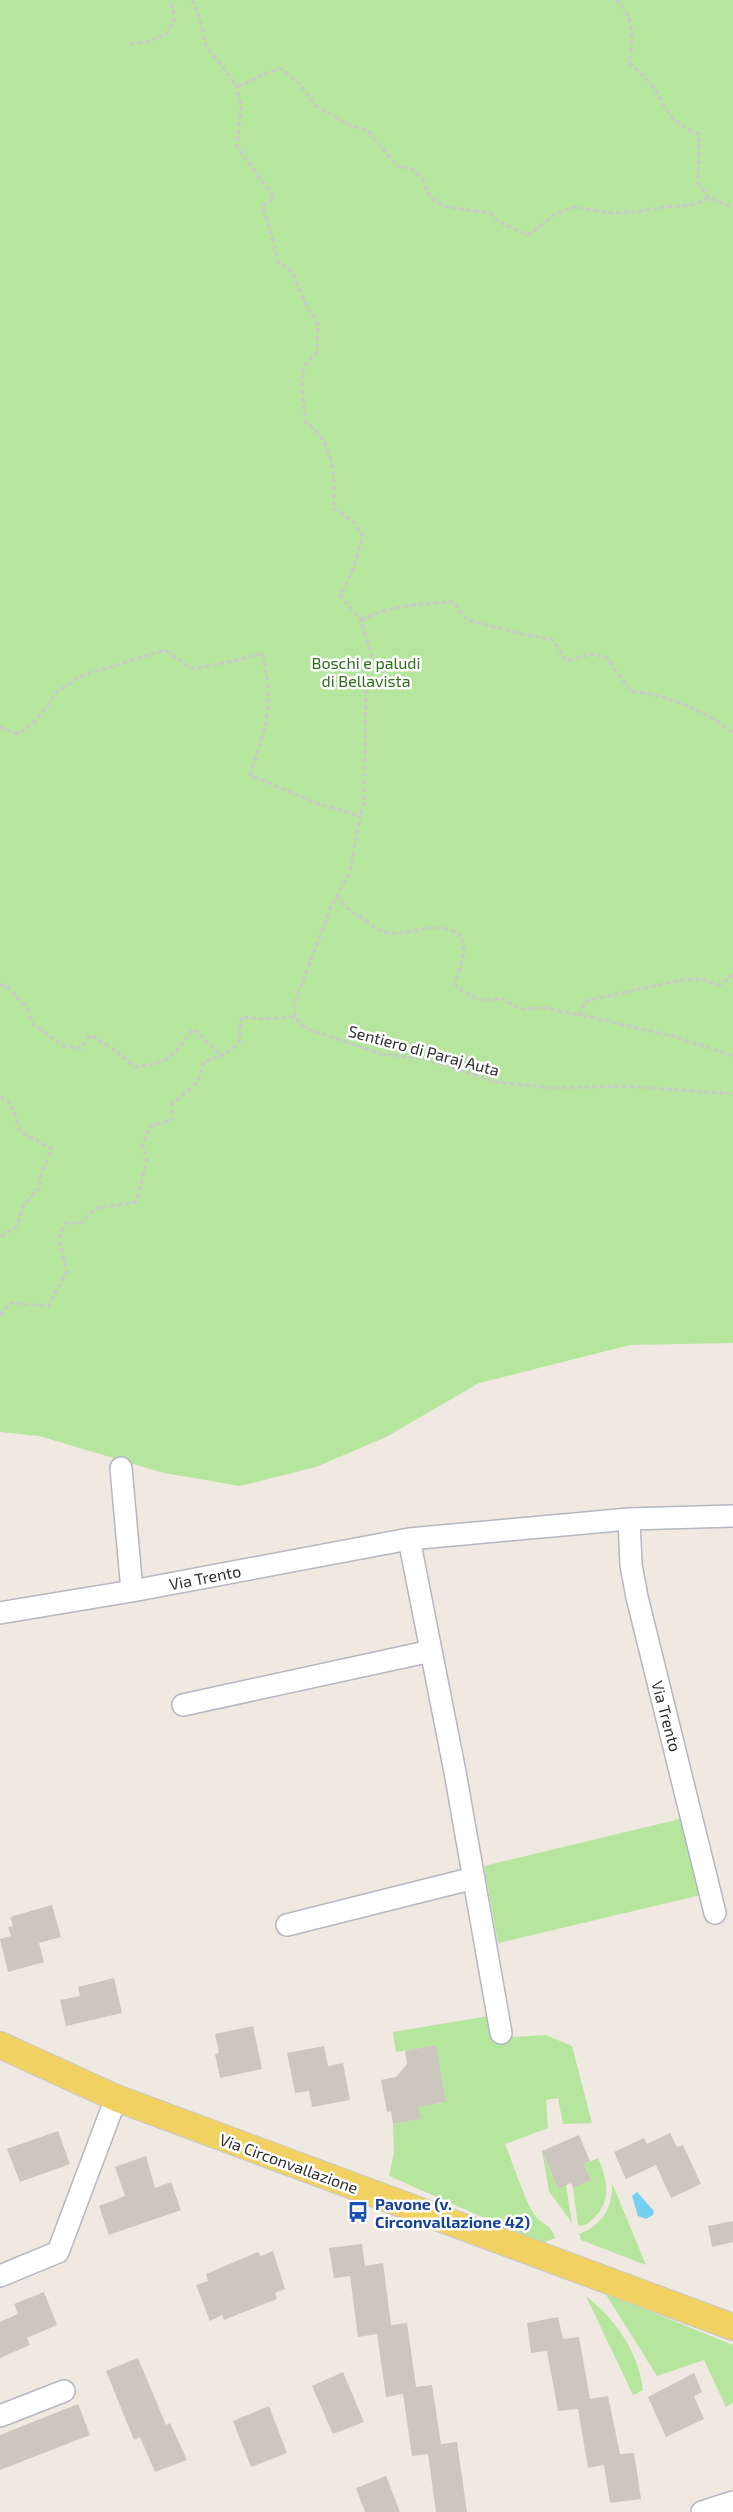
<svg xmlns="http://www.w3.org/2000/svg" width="733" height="2512" viewBox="0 0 733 2512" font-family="'Exo 2',sans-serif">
  <rect width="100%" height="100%" fill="#efe9e1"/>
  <path fill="#b6e59e" d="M0,0H733V1343L630,1345L479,1383L386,1437L316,1467L240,1486L164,1473L39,1436L0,1432Z
    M684,1818L705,1894L498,1943L484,1866Z
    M489,2016L494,2038L546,2035L572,2046L592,2123L563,2124L558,2098L546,2100L548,2128L505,2144C513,2163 524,2199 534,2214C540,2224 550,2223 555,2238L545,2242L546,2245L389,2176L394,2152L393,2124L420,2119L418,2107L446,2102L436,2046L396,2052L393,2032Z
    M542,2151L558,2189L566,2185L572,2223L549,2191Z
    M598,2158C607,2179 612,2199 595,2217C590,2222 586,2226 578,2226L573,2188L591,2180L584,2164Z
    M612,2183L646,2265L581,2240L579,2234C603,2225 613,2207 612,2183Z
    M605,2293L733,2345V2403L726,2407L704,2360L657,2376Z
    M586,2296C616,2320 638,2351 643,2390L633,2395Z"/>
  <path fill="#75cff0" d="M637,2192L654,2211L653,2215L646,2219L638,2216L632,2196Z"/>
  <path fill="#cbc7bf" d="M52,1905L61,1937L39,1943L44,1962L8,1972L0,1939L11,1936L8,1927L13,1926L10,1917Z
    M114,1978L122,2013L66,2026L60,2000L80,1996L78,1987Z
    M253,2026L262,2069L220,2078L215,2054L219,2053L215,2034Z
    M436,2045L446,2102L418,2107L421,2119L393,2124L391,2111L387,2112L381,2080L396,2077L407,2064L405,2051Z
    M324,2046L328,2066L343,2063L350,2100L312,2107L309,2091L295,2093L287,2053Z
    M58,2131L70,2164L20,2182L7,2149Z
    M670,2133L677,2147L683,2145L701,2184L671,2198L656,2165L626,2179L614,2152L644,2138L647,2144Z
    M579,2135L590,2161L584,2164L591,2180L573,2188L571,2183L558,2189L542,2151Z
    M146,2156L155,2188L171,2182L181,2210L109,2235L99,2206L125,2196L115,2167Z
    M733,2221V2242L712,2247L708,2226Z
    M362,2244L365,2266L383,2263L391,2325L407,2323L416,2387L432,2385L441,2444L457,2442L467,2512H436L428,2454L412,2456L403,2394L386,2397L377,2334L358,2337L350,2276L334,2278L329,2248Z
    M273,2251L285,2289L275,2293L277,2299L224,2320L222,2315L210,2321L196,2285L208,2281L206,2274L258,2252L261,2256Z
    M44,2292L57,2325L27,2338L30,2345L0,2358V2322L18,2314L14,2304Z
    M558,2317L563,2339L579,2337L590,2399L608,2396L620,2454L634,2453L641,2499L610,2503L604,2465L588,2468L578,2409L558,2411L547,2351L531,2353L527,2323Z
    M138,2358L166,2425L170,2423L187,2460L155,2472L140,2437L134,2440L106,2371Z
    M343,2372L364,2422L333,2434L312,2386Z
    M694,2373L702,2392L694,2396L704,2419L666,2437L648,2397Z
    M78,2404L90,2435L0,2470V2435Z
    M269,2406L287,2453L251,2467L233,2421Z
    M386,2476L400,2512H365L356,2488Z"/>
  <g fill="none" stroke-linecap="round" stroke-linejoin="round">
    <defs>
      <path id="minor" d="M121,1468L132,1591
        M629,1519L631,1565L637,1597L715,1913
        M409,1539L455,1772L501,2033
        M0,1613L132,1591L409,1539L629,1519L733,1516
        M183,1705L431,1651
        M287,1925L474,1878
        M0,2276L58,2252L116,2098
        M0,2416L64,2391
        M702,2512L733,2502"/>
      <path id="major" d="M0,2045L116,2098L733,2327"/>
    </defs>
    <use href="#minor" stroke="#b4b7c1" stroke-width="24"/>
    <use href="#major" stroke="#c9c9c9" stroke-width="28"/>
    <path stroke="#c9c9c9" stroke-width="3" stroke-dasharray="4.5 3" stroke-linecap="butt" d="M192,0L200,18L206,46L237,86L241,107L237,147L274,198L263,206L279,263L292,271L306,305L318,324L317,352L303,367L302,390L306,423C333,440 337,479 333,508L353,521L363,535L352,573L340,595L361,620L372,657L366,685L364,802L360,816
      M616,0C635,16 633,40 629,62C636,69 644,75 650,83C670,110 664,120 699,134L698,183L709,198L733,207
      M130,44L147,42L166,35L175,18L170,0
      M237,86C254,81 265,71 282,69L301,85L316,106L351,126L367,130L398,167L411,168L422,178L431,199L447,207L490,213L501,223L529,235L555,214L575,207L610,213L637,212L662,207L693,205L709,198
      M361,620C388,606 424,603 454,602L467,620L522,634L552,639L567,661L592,654L607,658L631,691C670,696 702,709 733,733
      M0,727L18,734L36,721L57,692L81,676L165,650L193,669L239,660L262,653C275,705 266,726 250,775L313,802L360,816L350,872L331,907L294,1004C294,1018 297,1022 308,1029L381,1054L425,1059L496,1082L552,1088L625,1086L733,1094
      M337,896C344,907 354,914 366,920C371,923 376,930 381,931C409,940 438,915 462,937L464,953L455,984C469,997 483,1004 501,998L520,1009L545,1008L580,1015
      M733,975L720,985L700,979L681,980L585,1001L580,1015L673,1036L733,1056
      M0,985H6L27,1008L33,1024L64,1046L81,1048L90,1035L112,1048L135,1067C171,1062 171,1058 193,1029L222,1056
      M0,1097L11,1103L20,1131L52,1149L41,1174L40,1187L24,1205L17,1226L0,1237
      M0,1315L10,1303L48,1306L67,1272L59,1239L65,1223H80L96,1208L136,1202L147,1160L142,1147L150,1126L172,1120V1104L197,1083L204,1061L222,1056L239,1044L241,1017L263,1019L294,1017"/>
    <use href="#minor" stroke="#fff" stroke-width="21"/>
    <use href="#major" stroke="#f2d163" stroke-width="26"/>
  </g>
  <defs>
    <symbol id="bus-bare" viewBox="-9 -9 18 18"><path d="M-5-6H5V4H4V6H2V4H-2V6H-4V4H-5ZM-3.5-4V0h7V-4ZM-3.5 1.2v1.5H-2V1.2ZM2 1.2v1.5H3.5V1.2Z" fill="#1a4fb4" stroke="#fff" stroke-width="2.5" paint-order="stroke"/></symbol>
  </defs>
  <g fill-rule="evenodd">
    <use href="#bus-bare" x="343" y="2197" width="30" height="30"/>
  </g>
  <g text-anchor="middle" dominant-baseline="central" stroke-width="5" stroke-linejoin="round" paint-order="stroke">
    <g font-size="16" fill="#2c6e1b" stroke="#fff">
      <text x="366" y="662">Boschi e paludi<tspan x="366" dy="18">di Bellavista</tspan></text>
    </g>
    <g font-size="16" fill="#2e2e2e" stroke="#fff">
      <text transform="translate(424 1050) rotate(15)">Sentiero di Paraj Auta</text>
      <text transform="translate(205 1577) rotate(-11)">Via Trento</text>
      <text transform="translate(667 1716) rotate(75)">Via Trento</text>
      <text transform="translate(289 2163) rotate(20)">Via Circonvallazione</text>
    </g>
    <g font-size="16" font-weight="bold" fill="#164399" stroke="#fff" text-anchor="start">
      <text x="375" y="2203">Pavone (v.<tspan x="375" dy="18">Circonvallazione 42)</tspan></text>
    </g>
  </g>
</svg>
